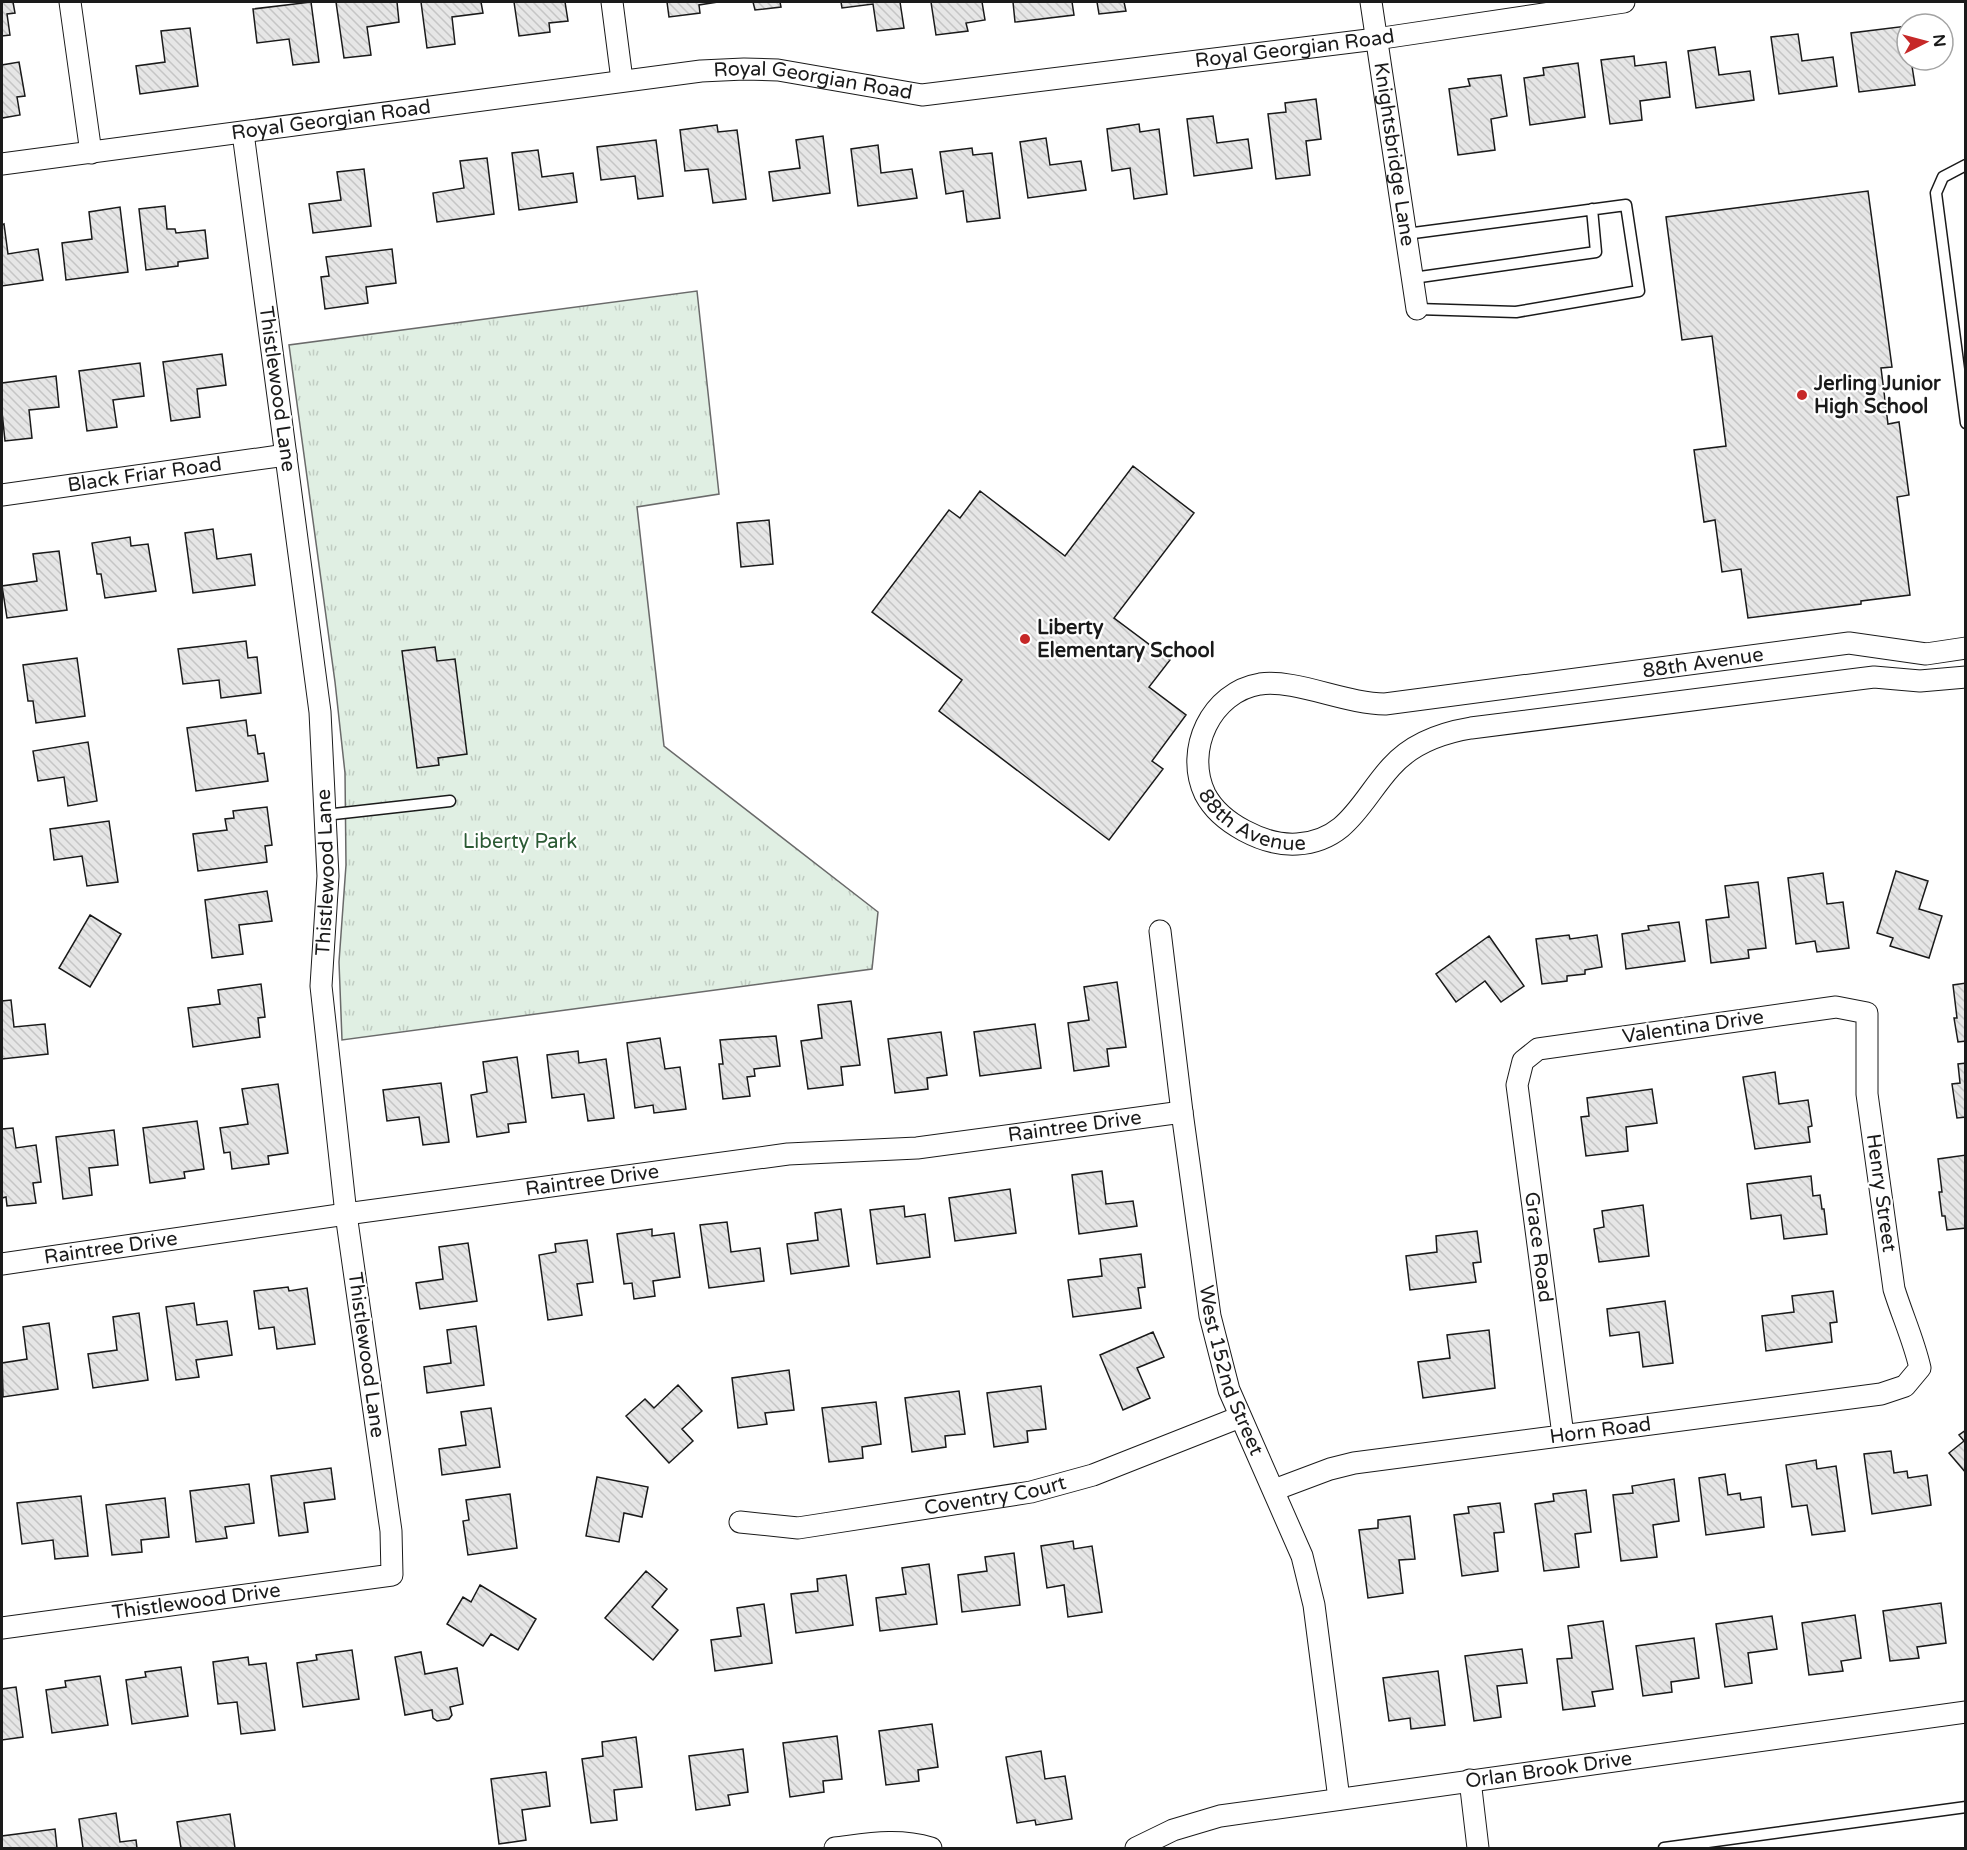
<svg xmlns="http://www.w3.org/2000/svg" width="1967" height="1850" viewBox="0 0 1967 1850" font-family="'Varela Round',sans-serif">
  <defs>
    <pattern id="park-tufts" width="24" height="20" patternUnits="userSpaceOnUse" patternTransform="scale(1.5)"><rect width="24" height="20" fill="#e0efe3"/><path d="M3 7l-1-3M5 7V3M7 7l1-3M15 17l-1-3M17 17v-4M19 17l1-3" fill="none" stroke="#c0ccc2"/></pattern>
    <pattern id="building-back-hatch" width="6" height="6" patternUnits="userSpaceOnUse" patternTransform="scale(1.5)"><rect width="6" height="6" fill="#e6e6e6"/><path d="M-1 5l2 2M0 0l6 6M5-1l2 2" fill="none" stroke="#c5c5c5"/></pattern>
  </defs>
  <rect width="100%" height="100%" fill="#fff"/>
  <path fill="url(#park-tufts)" stroke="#6a6a6a" stroke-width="1.5" d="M697,291L719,494L637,507L664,746L878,912L872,969L342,1040L339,962L346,865L345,773L335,682L289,345Z"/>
  <path fill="url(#building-back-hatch)" stroke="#1a1a1a" stroke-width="1.5" d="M2,2H13L15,13L7,14L10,35L2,36Z
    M311,2L319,62L293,65L289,39L257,43L253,9Z
    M336,2H397L399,22L367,27L371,55L344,58Z
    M421,2H481L483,13L452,17L455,44L427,48Z
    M514,2H565L568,21L549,23L550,32L519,36Z
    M667,2H718L699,5L700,13L669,17Z
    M753,2H780L781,7L755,10Z
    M841,2H900L904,28L877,31L873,4L842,8Z
    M931,2H982L985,20L966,23L968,31L936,35Z
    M1013,2H1072L1074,15L1015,22Z
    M1097,2H1124L1126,11L1099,14Z
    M1907,26V60H1911L1915,85L1859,92L1851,33Z
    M190,28L198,86L140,94L136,66L165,62L161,31Z
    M1798,34L1802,61L1833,57L1837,86L1779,94L1771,37Z
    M1715,47L1719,75L1750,71L1754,100L1696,108L1688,51Z
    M1634,56L1635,66L1666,62L1670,97L1640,101L1642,120L1610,124L1601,60Z
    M19,62L25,96L17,97L20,115L2,118V65Z
    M1578,63L1585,117L1530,125L1524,78L1544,75L1543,68Z
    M1501,75L1507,116L1491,119L1495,150L1458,155L1449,89L1470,86L1468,79Z
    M1316,99L1321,139L1306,141L1310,175L1276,179L1268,114L1286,112L1285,103Z
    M1213,116L1217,143L1248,139L1252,168L1194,176L1187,119Z
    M1139,124L1140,132L1159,129L1167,194L1134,199L1130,168L1112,171L1107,129Z
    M717,125L718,132L737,130L746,199L713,203L708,169L685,171L680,130Z
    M823,136L830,193L773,201L769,172L800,168L796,140Z
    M1046,138L1050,165L1081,161L1086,190L1028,198L1020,142Z
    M656,140L663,196L638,199L635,176L601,180L597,147Z
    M878,145L881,173L912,169L917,198L858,206L851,149Z
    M972,148L973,155L992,153L1000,218L967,222L963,191L946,194L940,152Z
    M538,150L542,177L573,173L577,202L519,210L512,153Z
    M487,158L494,214L437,222L433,193L464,188L460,161Z
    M364,169L371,226L313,233L309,204L341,200L337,172Z
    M1868,191L1892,367L1881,368L1888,424L1899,422L1909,495L1897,497L1910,595L1861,601V604L1748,618L1741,569L1722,572L1715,520L1704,522L1694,450L1726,446L1712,336L1682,340L1666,217Z
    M165,206L167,229H175L176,233L205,230L208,258L178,262V266L146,270L139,209Z
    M120,207L128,272L66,280L62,243L92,239L89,212Z
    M4,224L8,254L38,249L43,280L2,286V225Z
    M392,249L396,283L366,287L368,303L325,309L321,277L329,276L326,257Z
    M222,354L226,385L197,389L200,417L171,421L163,362Z
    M140,363L144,396L113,400L117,427L87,431L79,371Z
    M56,376L59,407L29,410L32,438L5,441L2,412V383Z
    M1133,466L1194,513L1114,618L1170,660L1149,687L1186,715L1152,761L1163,769L1109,840L939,711L962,680L872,612L949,510L960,518L980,491L1065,556Z
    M769,520L773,564L741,567L737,523Z
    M213,529L217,559L251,554L255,585L193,593L185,533Z
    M130,537L131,546L148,544L156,591L105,598L101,574H97L92,543Z
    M59,551L67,610L7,618L2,586L37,581L33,554Z
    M246,641L248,658L257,657L261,693L221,698L219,680L183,684L178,649Z
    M435,647L437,661L455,659L467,754L438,758L439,765L417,768L402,651Z
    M77,658L85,716L36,723L33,701H28L23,665Z
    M246,720L248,736L255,735L258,754L264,753L268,781L196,791L187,728Z
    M88,742L97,801L68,806L64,777L38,781L33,751Z
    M267,807L272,845L265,846L267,862L198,871L193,834L227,830L225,819L234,818L233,811Z
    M109,821L118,882L87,886L82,856L54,860L50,829Z
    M1896,871L1928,881L1919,909L1942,916L1929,958L1890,946L1893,938L1877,933Z
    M1823,873L1827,904L1843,902L1849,948L1817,952L1815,941L1796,944L1788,878Z
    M1758,882L1766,948L1748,950L1749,958L1711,963L1706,920L1729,917L1725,886Z
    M267,891L272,921L239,925L243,954L212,958L205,900Z
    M90,915L121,934L90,987L59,968Z
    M1679,922L1685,961L1626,969L1622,934L1649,930L1648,926Z
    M1569,935L1570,939L1597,935L1602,967L1585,970V974L1567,976V981L1542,984L1536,939Z
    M1489,936L1524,986L1501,1002L1485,981L1456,1002L1436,974Z
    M1117,982L1126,1047L1107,1049L1109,1066L1074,1071L1068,1023L1089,1020L1084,987Z
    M1966,983V1041L1958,1042L1954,1018H1957L1953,985Z
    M261,984L265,1017L258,1018L260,1037L193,1047L188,1008L220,1004L218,990Z
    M11,1000L14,1027L45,1024L48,1054L2,1059V1001Z
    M851,1001L860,1065L841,1067L843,1085L808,1089L801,1041L822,1038L818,1005Z
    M1035,1024L1041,1068L980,1076L974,1032Z
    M941,1032L947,1075L927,1078L928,1089L895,1093L888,1039Z
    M776,1036L780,1066L754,1069L755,1076L747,1077L750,1096L723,1099L719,1064H723L720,1040Z
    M660,1038L665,1069L680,1067L686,1109L654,1113L653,1105L635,1108L627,1043Z
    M578,1051L579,1063L606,1059L614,1118L588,1121L584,1094L552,1098L547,1055Z
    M517,1057L526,1122L508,1124L509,1132L477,1137L471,1095L487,1092L483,1062Z
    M1966,1063V1117L1957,1118L1952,1084L1960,1083L1958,1064Z
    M1775,1072L1779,1104L1808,1100L1812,1126L1808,1127L1810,1142L1755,1149L1743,1077Z
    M441,1083L449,1142L423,1145L419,1117L387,1121L383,1090Z
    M278,1084L288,1153L268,1156L269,1164L232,1169L230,1152L224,1153L220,1128L248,1124L242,1089Z
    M1652,1089L1657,1123L1626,1127L1628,1151L1586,1156L1581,1117L1589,1116L1587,1098Z
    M197,1121L204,1169L184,1172L185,1178L150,1183L143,1128Z
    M13,1128L16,1148L36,1145L41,1182L33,1183L36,1203L7,1206L6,1197L2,1198V1129Z
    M114,1130L118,1165L89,1168L92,1195L63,1199L56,1137Z
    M1966,1155V1228L1947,1230L1945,1216H1942L1939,1192H1942L1938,1159Z
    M1102,1171L1106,1204L1133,1201L1137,1226L1079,1234L1072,1175Z
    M1811,1176L1813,1196L1820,1195L1822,1209H1824L1827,1234L1784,1239L1781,1215L1751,1219L1747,1184Z
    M1010,1189L1016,1233L955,1241L949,1198Z
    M1643,1205L1649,1256L1599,1262L1594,1229L1604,1227L1602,1211Z
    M904,1206L905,1217L925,1214L930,1257L877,1264L870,1210Z
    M841,1209L849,1266L791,1274L787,1244L818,1240L815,1213Z
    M727,1222L731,1252L760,1248L764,1281L709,1288L700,1225Z
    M652,1229V1236L674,1233L680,1277L653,1281L655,1296L634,1299L632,1283L624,1284L617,1234Z
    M1477,1231L1481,1262L1473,1263L1476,1282L1410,1290L1406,1256L1437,1252L1436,1236Z
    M587,1240L593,1282L577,1284L582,1315L548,1320L539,1255L556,1252L555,1244Z
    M468,1243L477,1301L420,1309L416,1283L443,1279L439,1247Z
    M1141,1254L1145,1287L1138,1288L1141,1308L1073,1317L1068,1280L1102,1276L1100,1259Z
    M288,1287L289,1291L307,1288L315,1344L277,1349L274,1327L259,1329L254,1291Z
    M1833,1291L1837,1322L1830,1323L1832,1342L1766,1351L1762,1316L1794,1312L1792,1296Z
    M1665,1301L1673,1363L1643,1367L1639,1332L1610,1336L1607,1309Z
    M194,1303L197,1325L227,1321L232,1355L196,1360L199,1377L176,1380L166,1307Z
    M139,1313L148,1380L93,1388L88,1354L117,1350L113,1317Z
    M49,1323L58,1389L3,1397L2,1363L27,1359L23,1327Z
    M476,1326L484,1385L427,1393L424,1367L451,1363L447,1330Z
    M1489,1330L1495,1388L1423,1398L1418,1362L1450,1358L1447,1335Z
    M1153,1332L1164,1357L1137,1368L1150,1398L1123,1410L1100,1355Z
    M789,1370L794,1410L765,1413L767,1424L738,1428L732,1378Z
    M678,1385L702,1411L682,1429L693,1441L669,1463L626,1416L645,1399L654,1408Z
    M1041,1386L1046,1429L1027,1431L1028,1442L994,1447L987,1393Z
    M959,1391L965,1434L945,1436L946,1447L912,1452L905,1398Z
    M876,1402L881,1444L862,1447L863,1458L829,1462L822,1408Z
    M491,1408L500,1467L442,1475L439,1449L466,1445L461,1412Z
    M1966,1430V1473L1949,1453L1964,1441L1959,1435Z
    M1891,1451L1894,1473L1907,1471L1908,1478L1927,1475L1931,1505L1872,1514L1864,1454Z
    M1816,1460L1817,1469L1836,1466L1845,1531L1812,1535L1807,1505L1792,1507L1786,1465Z
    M331,1468L335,1499L304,1503L308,1532L279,1536L271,1476Z
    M1725,1474L1728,1495L1740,1493L1741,1500L1761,1497L1764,1527L1706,1535L1699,1478Z
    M597,1477L648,1487L642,1517L624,1513L619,1542L586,1536Z
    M1674,1479L1679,1521L1653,1525L1657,1557L1621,1561L1613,1495L1633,1493L1632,1486Z
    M249,1484L254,1523L225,1527L227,1538L196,1542L190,1491Z
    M1586,1490L1591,1532L1575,1534L1579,1567L1544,1571L1535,1504L1554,1501L1553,1494Z
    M510,1494L517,1548L468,1555L463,1521L469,1520L466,1500Z
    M81,1496L88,1556L55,1559L53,1540L22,1544L17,1503Z
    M165,1498L169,1537L141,1540L142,1552L112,1555L106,1505Z
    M1500,1503L1504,1532L1494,1533L1498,1571L1462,1576L1454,1515L1469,1513L1468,1507Z
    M1410,1516L1415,1559L1399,1560L1403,1593L1368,1598L1359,1530L1378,1528V1520Z
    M1073,1541L1074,1549L1092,1546L1102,1612L1068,1617L1064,1585L1047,1588L1041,1546Z
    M1014,1553L1020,1605L962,1612L958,1575L987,1571L985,1557Z
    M929,1564L937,1624L880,1631L876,1598L906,1594L902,1568Z
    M646,1571L667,1589L652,1607L678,1630L653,1660L605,1618Z
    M846,1575L853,1625L796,1633L791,1594L818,1591L817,1579Z
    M480,1585L536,1619L518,1650L491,1634L483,1646L447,1624L463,1597L471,1602Z
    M1941,1603L1946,1643L1917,1647L1919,1658L1890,1661L1883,1611Z
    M764,1604L772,1663L715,1671L711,1640L741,1636L737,1608Z
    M1855,1615L1861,1658L1841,1661L1843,1671L1809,1675L1802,1623Z
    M1772,1616L1777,1649L1748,1653L1752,1683L1725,1687L1716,1624Z
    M1603,1621L1613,1689L1592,1692L1595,1706L1563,1710L1557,1659L1572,1658L1568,1626Z
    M1694,1638L1699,1678L1671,1682L1672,1692L1643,1696L1636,1646Z
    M1522,1649L1527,1683L1497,1686L1501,1717L1474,1721L1465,1656Z
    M352,1650L359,1699L303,1707L297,1663L317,1660L316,1655Z
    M421,1652L425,1674L457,1668L463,1704L450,1707L452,1715L449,1719L437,1721L433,1718L432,1710L405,1715L395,1657Z
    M248,1657L249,1665L266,1663L275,1730L241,1734L237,1702L218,1704L213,1662Z
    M181,1667L188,1716L132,1724L126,1680L146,1677L145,1672Z
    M1438,1671L1445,1725L1411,1729L1410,1718L1389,1721L1383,1678Z
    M100,1676L108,1725L52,1733L46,1690L66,1687L65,1681Z
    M16,1687L23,1737L2,1740V1689Z
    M932,1724L938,1767L918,1770L919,1781L886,1785L879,1731Z
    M837,1736L842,1779L823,1781L824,1792L790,1797L783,1743Z
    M636,1737L642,1787L614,1790L617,1820L591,1823L582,1759L603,1756L602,1742Z
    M743,1749L748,1792L728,1795L730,1805L696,1810L689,1756Z
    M1041,1751L1045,1779L1065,1776L1072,1819L1036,1825L1035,1820L1017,1823L1006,1757Z
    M546,1772L550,1806L522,1810L526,1840L499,1844L491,1779Z
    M116,1813L120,1842L136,1840L137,1848H83L79,1819Z
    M230,1814L235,1848H181L177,1822Z
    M55,1829L57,1848H2V1836Z"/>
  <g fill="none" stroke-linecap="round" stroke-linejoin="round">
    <defs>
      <path id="service" d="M1966,165L1943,177L1936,193L1966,423
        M1406,234L1626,205L1639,291L1516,312L1417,309
        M1413,278L1596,252L1592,209
        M325,815L450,801
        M1664,1848L1966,1807"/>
      <g id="minor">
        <path d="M70,2L91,153"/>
        <path d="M612,2L622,80"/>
        <path id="s1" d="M1371,2L1417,309"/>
        <path id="s2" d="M2,164L701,71L744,69L778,70L922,95L1376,39L1624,2"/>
        <path id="s3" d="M2,495L286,455"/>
        <path id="s4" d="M1966,648L1926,654L1849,643L1385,704C1346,704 1296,679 1260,684C1211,692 1184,750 1205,794C1220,823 1264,846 1297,844C1348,841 1361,800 1391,767C1412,743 1441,733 1471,728L1858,679L1874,677L1920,681L1966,677"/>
        <path id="s5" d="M1160,931L1182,1112L1210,1316L1229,1390L1302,1556L1314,1605L1339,1799"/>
        <path id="s6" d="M2,1264L346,1214L788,1154L917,1148L1182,1112"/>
        <path id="s7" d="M1274,1490L1330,1469L1354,1463L1881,1394L1905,1386L1920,1368C1914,1341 1902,1315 1894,1289L1867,1094V1013L1836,1007L1538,1049L1523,1061L1517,1085L1563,1435"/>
        <path id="s8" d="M740,1522L798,1528L1031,1492L1093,1475L1240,1417"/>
        <path id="s9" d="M2,1628L392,1575L391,1531L346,1214L321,986L328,876L320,712L243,133"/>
        <path d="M1470,1780L1478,1848"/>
        <path d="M835,1848C868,1844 897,1838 931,1848"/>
        <path id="s10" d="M1136,1848L1173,1830L1220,1816L1966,1712"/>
      </g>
    </defs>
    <use href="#service" stroke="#1a1a1a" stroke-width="13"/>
    <use href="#minor" stroke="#1a1a1a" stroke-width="23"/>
    <use href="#service" stroke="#fff" stroke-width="10"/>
    <use href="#minor" stroke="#fff" stroke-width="21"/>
  </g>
  <g fill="#c62828" stroke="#fff" stroke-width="2">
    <circle cx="1802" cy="395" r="6"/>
    <circle cx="1025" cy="639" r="6"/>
  </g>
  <g text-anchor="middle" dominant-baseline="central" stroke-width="4.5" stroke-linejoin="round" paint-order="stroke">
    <g font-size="20" fill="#1a1a1a" stroke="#fff">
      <text stroke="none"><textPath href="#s2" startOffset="1304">Royal Georgian Road</textPath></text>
      <text stroke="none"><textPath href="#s2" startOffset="818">Royal Georgian Road</textPath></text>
      <text stroke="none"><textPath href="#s2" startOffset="332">Royal Georgian Road</textPath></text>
      <text stroke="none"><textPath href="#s1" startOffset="154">Knightsbridge Lane</textPath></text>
      <text transform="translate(277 389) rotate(82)">Thistlewood Lane</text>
      <text stroke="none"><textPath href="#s3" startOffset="144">Black Friar Road</textPath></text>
      <text transform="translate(1703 663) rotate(-8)">88th Avenue</text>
      <text stroke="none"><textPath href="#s4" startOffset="912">88th Avenue</textPath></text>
      <text stroke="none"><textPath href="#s9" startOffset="1101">Thistlewood Lane</textPath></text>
      <text transform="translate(1693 1027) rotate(-8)">Valentina Drive</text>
      <text stroke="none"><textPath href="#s6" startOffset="1082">Raintree Drive</textPath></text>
      <text stroke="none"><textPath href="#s6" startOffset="596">Raintree Drive</textPath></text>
      <text transform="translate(1881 1193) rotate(82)">Henry Street</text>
      <text stroke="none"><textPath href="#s6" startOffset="110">Raintree Drive</textPath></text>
      <text stroke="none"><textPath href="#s7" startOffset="1566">Grace Road</textPath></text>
      <text transform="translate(366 1355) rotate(82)">Thistlewood Lane</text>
      <text stroke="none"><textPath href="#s5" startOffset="446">West 152nd Street</textPath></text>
      <text stroke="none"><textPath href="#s7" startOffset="333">Horn Road</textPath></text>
      <text stroke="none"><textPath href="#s8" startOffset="258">Coventry Court</textPath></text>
      <text stroke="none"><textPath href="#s9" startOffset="196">Thistlewood Drive</textPath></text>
      <text stroke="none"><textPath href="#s10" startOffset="422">Orlan Brook Drive</textPath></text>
    </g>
    <g font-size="20" font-weight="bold" fill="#1a1a1a" stroke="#fff" text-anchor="start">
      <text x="1814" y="384">Jerling Junior<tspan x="1814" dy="23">High School</tspan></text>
      <text x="1037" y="628">Liberty<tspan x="1037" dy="23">Elementary School</tspan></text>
    </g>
    <g font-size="20" fill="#2b5a34" stroke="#fff">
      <text x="520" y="842">Liberty Park</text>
    </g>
  </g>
  <rect width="1967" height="1850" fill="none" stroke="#1a1a1a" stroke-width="6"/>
  <g transform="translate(1925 42) rotate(84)"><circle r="28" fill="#ffffff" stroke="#a3a3a3" stroke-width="1.5"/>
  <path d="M0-4.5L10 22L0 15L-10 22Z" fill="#c62828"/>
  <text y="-9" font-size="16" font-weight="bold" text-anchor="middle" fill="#1a1a1a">N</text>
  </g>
</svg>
